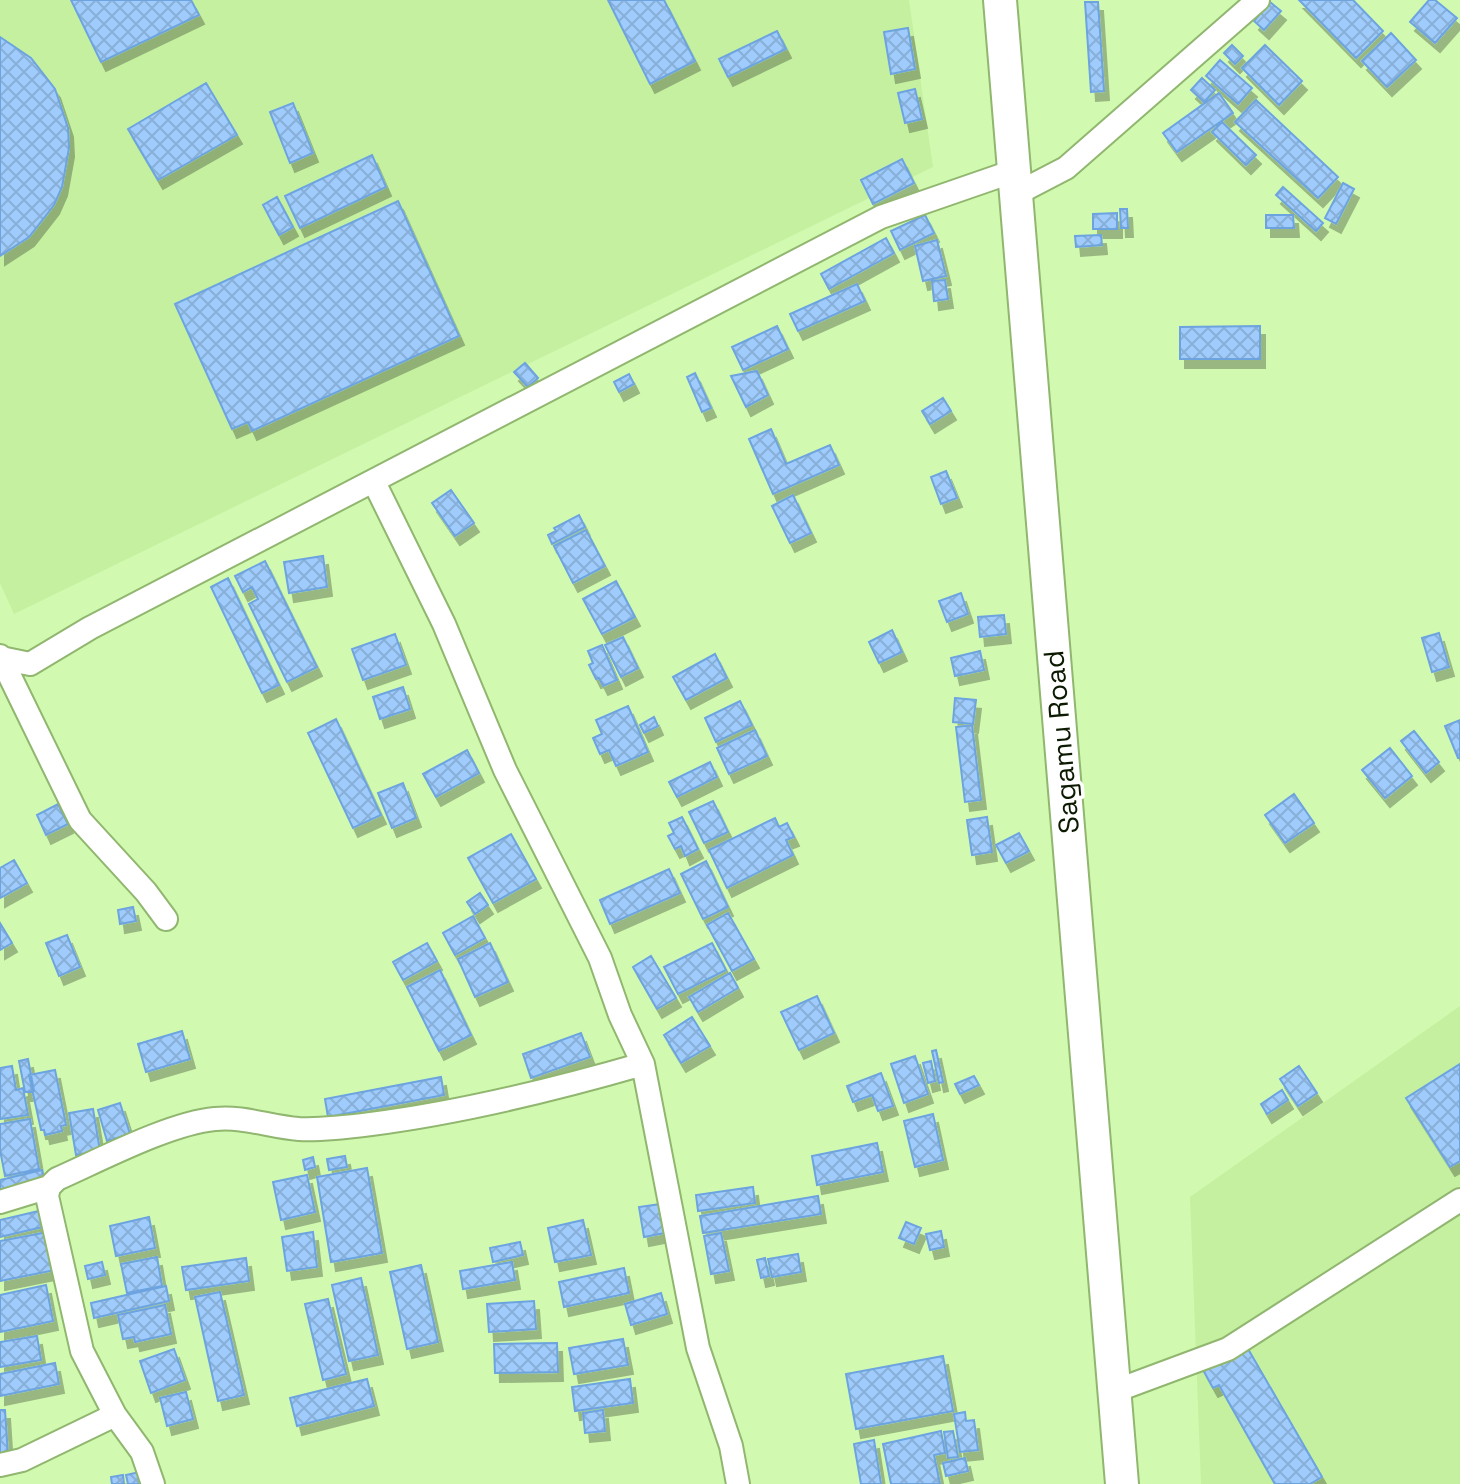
<svg xmlns="http://www.w3.org/2000/svg" width="1460" height="1484" viewBox="0 0 1460 1484" font-family="'Space Grotesk',sans-serif">
  <defs>
    <pattern id="building-cross-hatch" width="8" height="8" patternUnits="userSpaceOnUse" patternTransform="scale(2)"><rect width="8" height="8" fill="#9fccfd"/><path d="M0 0l8 8M0 8l8-8" fill="none" stroke="#88afd7"/></pattern>
    <filter id="shadow"><feDropShadow dx="5" dy="9" stdDeviation="0" flood-color="#0004"/></filter>
  </defs>
  <rect width="100%" height="100%" fill="#d1fab0"/>
  <path fill="#c4f0a0" d="M0,0H909L933,167L14,614L0,583Z
    M1460,1006V1484H1201L1190,1197Z"/>
  <path fill="url(#building-cross-hatch)" stroke="#6da4df" stroke-width="2" filter="url(#shadow)" d="M71,0H191L199,15L101,62Z
    M608,0H664L695,61L650,84Z
    M1299,0H1353L1383,31L1356,58Z
    M1429,0H1435L1457,18L1435,43L1410,22Z
    M1085,2H1098L1104,91L1091,92Z
    M1270,2L1281,11L1264,30L1254,21Z
    M908,28L915,69L891,74L884,32Z
    M777,31L786,49L728,77L719,59Z
    M1391,33L1416,60L1387,87L1362,61Z
    M0,37L31,58L55,89L68,128L69,148L62,187L54,205L29,237L0,256Z
    M1232,45L1243,56L1235,64L1224,53Z
    M1265,45L1302,81L1279,105L1242,68Z
    M1220,60L1252,88L1238,104L1206,76Z
    M1202,78L1215,90L1204,102L1191,90Z
    M206,83L237,135L158,180L128,129Z
    M915,89L922,119L905,123L898,93Z
    M1219,93L1233,113L1177,152L1163,133Z
    M1256,100L1338,177L1318,198L1235,122Z
    M293,103L313,153L290,163L270,112Z
    M1222,122L1256,155L1246,165L1212,132Z
    M372,155L386,187L300,228L285,196Z
    M902,159L914,183L873,204L861,180Z
    M1343,183L1354,189L1336,224L1325,218Z
    M1283,187L1323,223L1316,231L1276,195Z
    M277,197L293,227L279,235L263,205Z
    M398,201L459,336L252,431L248,422L232,429L175,304Z
    M1120,209H1127L1128,228H1121Z
    M1117,213V229H1093V214Z
    M925,215L934,233L900,250L891,231Z
    M1266,215H1293L1294,228H1266Z
    M1101,235L1102,245L1076,247L1075,236Z
    M886,238L894,253L829,289L821,274Z
    M937,240L946,276L923,281L915,246Z
    M945,280L948,299L934,301L932,281Z
    M857,284L865,301L798,331L790,314Z
    M777,326L788,349L743,370L732,347Z
    M1260,326V359H1180V327Z
    M525,363L538,378L528,387L514,372Z
    M757,371L768,395L746,407L731,376Z
    M695,373L711,408L702,412L687,377Z
    M629,374L634,384L619,392L614,382Z
    M943,398L951,411L930,424L922,411Z
    M771,429L786,464L830,445L839,465L773,494L749,439Z
    M946,471L957,498L941,504L931,477Z
    M451,490L474,523L455,536L432,503Z
    M793,495L811,533L790,543L772,506Z
    M579,515L585,527L552,544L548,535L556,531L554,528Z
    M586,530L605,566L573,583L554,546Z
    M323,556L327,587L289,593L284,562Z
    M265,561L317,667L287,682L249,604L258,599L252,587L243,592L235,576Z
    M228,578L279,685L262,693L211,587Z
    M616,581L635,617L602,634L583,599Z
    M961,593L968,614L947,622L939,601Z
    M1004,615L1006,634L980,637L978,617Z
    M892,630L902,652L879,663L869,642Z
    M1439,633L1449,667L1432,672L1422,638Z
    M395,634L406,665L363,680L352,649Z
    M623,637L638,668L621,677L605,645Z
    M602,645L617,680L603,686L599,678L596,679L589,665L593,663L588,651Z
    M980,651L984,670L955,676L951,658Z
    M715,654L727,678L686,700L673,677Z
    M403,687L410,709L380,719L373,697Z
    M955,698L976,700L973,724L953,722Z
    M740,701L752,725L716,742L705,718Z
    M628,706L648,752L616,766L609,750L600,754L593,738L602,734L596,720Z
    M654,717L658,726L644,733L640,725Z
    M336,719L381,815L353,828L308,733Z
    M1460,720V758H1458L1445,726Z
    M972,725L981,800L965,802L956,727Z
    M755,730L767,756L729,774L717,748Z
    M1414,731L1439,762L1426,773L1401,741Z
    M1390,748L1412,776L1385,798L1362,770Z
    M467,750L479,773L436,797L423,774Z
    M710,762L717,777L677,797L669,782Z
    M403,783L416,818L392,828L378,793Z
    M1294,794L1314,823L1285,843L1265,815Z
    M713,801L728,832L704,843L689,812Z
    M58,804L68,824L46,835L37,815Z
    M682,817L698,849L685,856L681,846L675,849L668,836L674,833L669,823Z
    M987,817L992,852L972,855L967,820Z
    M775,818L779,827L787,823L794,837L786,840L793,855L727,888L709,850Z
    M1019,833L1029,851L1006,863L996,845Z
    M511,834L536,879L493,903L468,858Z
    M14,860L27,883L0,898V868Z
    M706,861L728,907L703,919L681,874Z
    M669,869L680,893L610,924L600,900Z
    M480,893L488,905L475,914L467,902Z
    M133,907L136,921L120,924L118,910Z
    M728,913L754,959L732,971L707,925Z
    M473,916L485,938L455,955L443,933Z
    M0,923L12,943L0,950Z
    M67,935L80,967L59,976L46,943Z
    M427,943L437,961L403,980L393,962Z
    M490,943L508,982L475,997L458,959Z
    M712,943L726,970L678,994L664,967Z
    M651,956L676,998L657,1009L633,967Z
    M440,970L471,1035L439,1051L407,987Z
    M730,973L738,988L698,1012L689,997Z
    M817,996L834,1033L799,1050L781,1012Z
    M692,1017L710,1046L681,1063L664,1035Z
    M182,1031L190,1059L146,1072L138,1044Z
    M581,1033L590,1057L531,1078L523,1054Z
    M936,1050L943,1082L939,1083L932,1051Z
    M915,1056L928,1094L904,1103L891,1064Z
    M28,1059L34,1091L25,1092L19,1061Z
    M931,1061L935,1081L928,1083L923,1063Z
    M1460,1064V1161L1450,1167L1406,1098Z
    M12,1066L16,1090L23,1088L28,1115L0,1119V1068Z
    M1299,1066L1317,1093L1298,1106L1280,1079Z
    M55,1070L66,1125L61,1126L62,1131L45,1135L44,1130H41L29,1075Z
    M881,1073L893,1106L878,1111L872,1095L853,1102L847,1086Z
    M974,1076L979,1085L960,1094L955,1084Z
    M441,1077L444,1095L328,1117L325,1099Z
    M1282,1090L1288,1100L1267,1114L1261,1104Z
    M120,1103L130,1134L107,1141L98,1110Z
    M93,1109L100,1151L76,1155L69,1113Z
    M933,1114L943,1160L915,1167L904,1121Z
    M30,1119L39,1169L5,1176L0,1150V1124Z
    M877,1143L883,1172L817,1185L812,1156Z
    M345,1156L347,1167L329,1170L327,1159Z
    M313,1157L315,1167L305,1170L303,1160Z
    M367,1168L382,1253L331,1262L317,1177Z
    M42,1170L44,1179L0,1190V1180Z
    M307,1175L315,1212L281,1220L273,1182Z
    M753,1187L755,1203L698,1211L696,1195Z
    M818,1196L821,1214L703,1233L700,1216Z
    M661,1204L665,1233L644,1237L639,1207Z
    M43,1210L47,1226L0,1237V1220Z
    M149,1217L155,1248L116,1256L110,1226Z
    M583,1220L591,1255L555,1262L548,1228Z
    M906,1222L921,1228L914,1244L899,1238Z
    M941,1231L944,1247L930,1250L926,1234Z
    M48,1232L55,1270L0,1281V1241Z
    M313,1232L317,1267L287,1271L282,1237Z
    M721,1233L729,1271L711,1274L704,1236Z
    M520,1242L523,1255L493,1262L490,1248Z
    M798,1254L801,1272L772,1277L768,1259Z
    M157,1257L162,1286L127,1293L121,1264Z
    M246,1258L249,1281L186,1290L182,1267Z
    M765,1258L769,1276L761,1278L757,1260Z
    M102,1262L105,1275L88,1279L85,1266Z
    M512,1262L515,1280L463,1289L460,1271Z
    M421,1265L438,1342L407,1349L390,1272Z
    M624,1268L629,1293L564,1307L559,1282Z
    M361,1278L378,1355L349,1361L332,1285Z
    M46,1285L53,1321L0,1332V1295Z
    M166,1286L169,1301L94,1318L91,1303Z
    M220,1292L244,1395L218,1401L195,1297Z
    M661,1293L667,1314L631,1325L625,1304Z
    M328,1299L346,1374L323,1380L305,1304Z
    M534,1301L536,1329L489,1332L487,1304Z
    M165,1305L171,1334L135,1342L134,1337L123,1339L118,1315Z
    M37,1336L41,1360L0,1367V1342Z
    M623,1339L628,1365L574,1374L569,1348Z
    M1244,1342L1322,1477L1310,1484H1275L1219,1385L1213,1388L1202,1368Z
    M557,1343L558,1372L495,1373L494,1344Z
    M174,1349L185,1380L151,1393L140,1361Z
    M943,1356L953,1411L856,1429L846,1374Z
    M55,1363L59,1384L0,1396V1374Z
    M367,1379L374,1406L297,1426L290,1398Z
    M630,1379L633,1403L575,1411L572,1387Z
    M186,1392L193,1419L167,1426L160,1398Z
    M0,1410H5L8,1456L0,1457Z
    M603,1410L605,1431L585,1433L583,1413Z
    M965,1412L966,1421L974,1420L978,1450L960,1452L954,1414Z
    M941,1431L945,1453L934,1455L940,1484H891L883,1444Z
    M953,1431L958,1457L948,1458L944,1432Z
    M874,1440L881,1484H861L854,1444Z
    M965,1458L968,1471L946,1476L943,1463Z
    M144,1471L142,1484H128L126,1475Z
    M123,1475L124,1484H112L111,1477Z"/>
  <g fill="none" stroke-linecap="round" stroke-linejoin="round">
    <defs>
      <path id="minor" d="M1016,194L1066,168L1258,0
        M374,482L444,624L505,770L600,958L620,1015L643,1064L698,1348L731,1446L738,1484
        M0,656L80,820L146,892L166,919
        M1,658L30,664L90,628L881,217L1014,171
        M49,1187L47,1196L82,1351L115,1415L142,1452L153,1484
        M0,1202L49,1187L57,1179C100,1160 170,1123 215,1119C244,1116 270,1127 299,1129C322,1130 348,1127 371,1124C464,1112 553,1090 643,1064
        M1115,1391L1228,1349L1460,1200
        M0,1465L22,1460L115,1415"/>
      <path id="highway" d="M1000,0L1122,1484"/>
    </defs>
    <use href="#minor" stroke="#90b66f" stroke-width="26"/>
    <use href="#highway" stroke="#90b66f" stroke-width="36"/>
    <use href="#minor" stroke="#fff" stroke-width="22"/>
    <use href="#highway" stroke="#fff" stroke-width="32"/>
  </g>
  <g text-anchor="middle" dominant-baseline="central" stroke-width="7" stroke-linejoin="round" paint-order="stroke">
    <g font-size="28" fill="#0c1a01" stroke="#fff">
      <text transform="translate(1061 742) rotate(-95)">Sagamu Road</text>
    </g>
  </g>
</svg>
